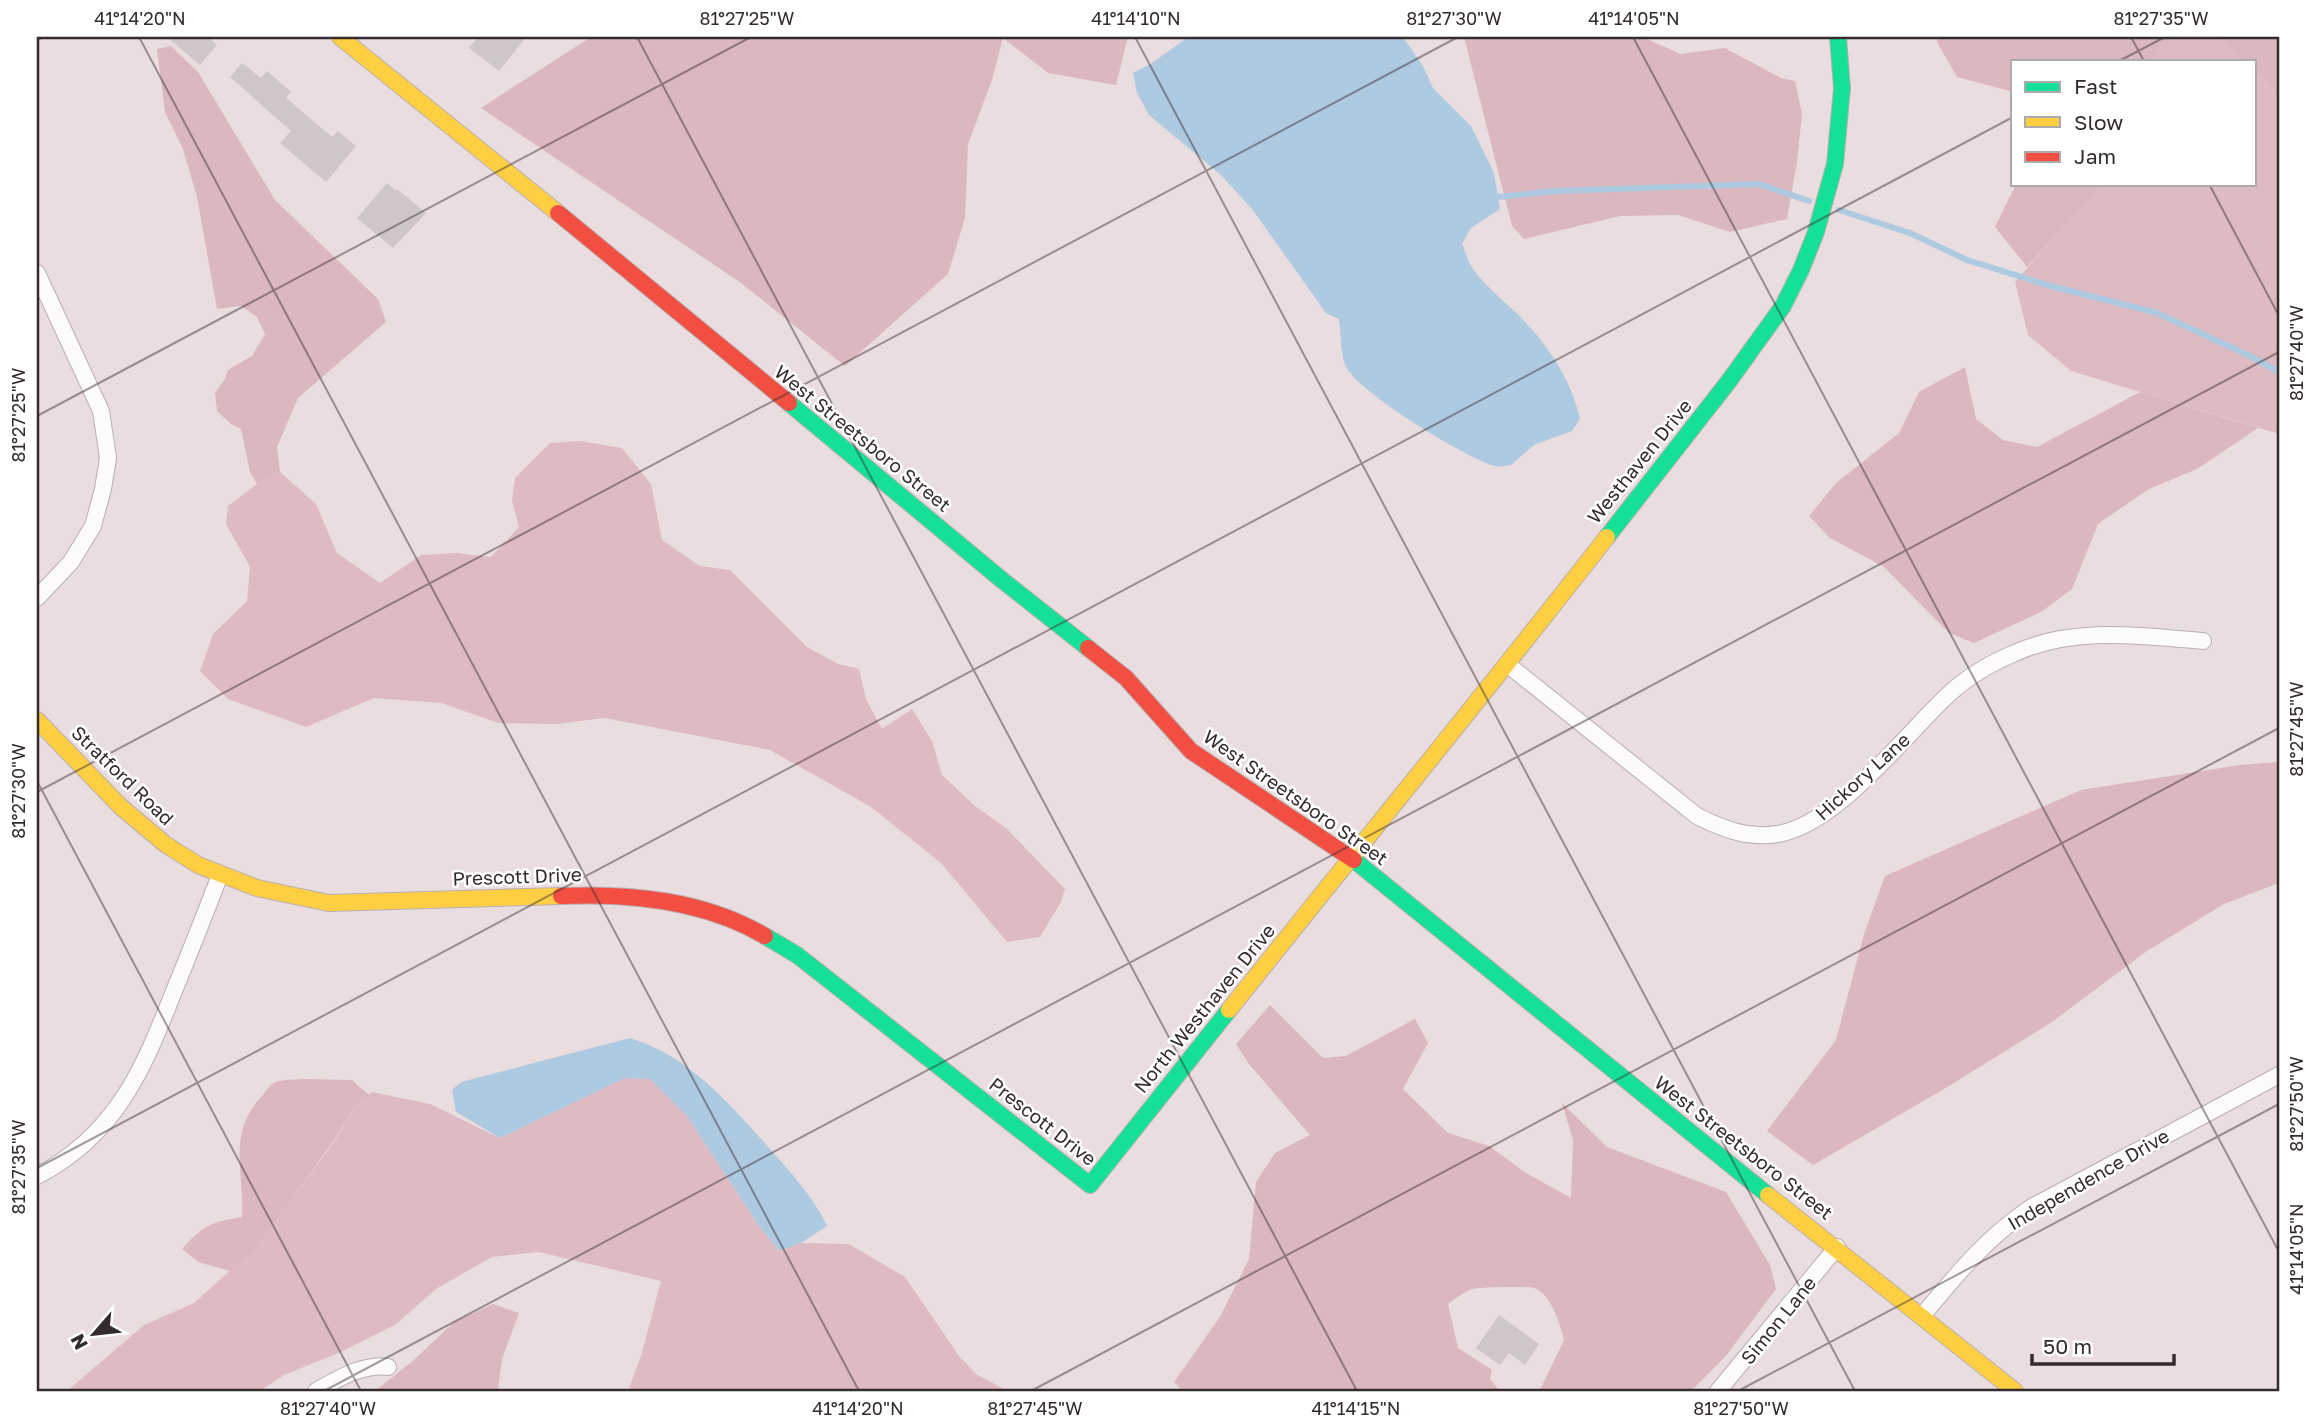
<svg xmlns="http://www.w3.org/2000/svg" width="2316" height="1428" viewBox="0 0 2316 1428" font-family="'Golos Text',sans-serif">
  <rect width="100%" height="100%" fill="#eadde0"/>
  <path fill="#debbc3" d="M2170,37H2216L2243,61H2154L2152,54Z
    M2255,71L2279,94V434L2071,371L2028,335L2015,282L2099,185L2255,184Z
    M580,441L622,448L651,484L662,540L700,566L730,570L807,647L838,664L859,669L866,699L882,729L912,709L932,741L942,775L975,806L1006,828L1065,889L1061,902L1040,937L1007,942L941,863L871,807L770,750L605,718L556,724L499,723L441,703L374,698L306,727L228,699L200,671L213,634L247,601L250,567L226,524L228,506L257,484L280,472L316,504L337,553L380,583L421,555L456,553L491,557L519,527L512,500L515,478L550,443Z
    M625,1078L650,1079L687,1116L757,1223L779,1251L801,1243L849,1244L905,1277L959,1356L977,1375L1008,1391H628L641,1356L661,1281L539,1252L492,1257L436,1289L395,1325L341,1352L284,1375L260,1391H67L144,1325L194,1303L254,1249L332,1145L354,1108L372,1092L430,1104L500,1138Z"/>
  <path fill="#dbb7bf" d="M591,37H1128L1116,85L1048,73L1003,38L992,80L968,144L965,218L948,274L845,366L741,283L481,108Z
    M1464,37H1642L1681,54L1725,48L1781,78L1795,81L1802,114L1797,162L1787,219L1730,232L1678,215L1620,216L1524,239L1512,226Z
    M1938,37H2170L2153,54L2154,61H2013V92L1957,77L1937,42Z
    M2216,37H2279V94L2255,71V61H2243Z
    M171,46L198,72L275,200L378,299L386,322L298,398L277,447L280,472L257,484L250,472L241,429L231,424L217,411L215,393L225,379L228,370L252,356L265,334L257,317L241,306L217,309L197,197L183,149L165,112L157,49Z
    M2016,184H2102L2027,267L1995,227Z
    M1965,367L1976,419L2003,440L2037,447L2140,392L2258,428L2197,469L2149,489L2098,524L2072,589L2041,612L1974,643L1949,633L1884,567L1830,538L1809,516L1836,483L1899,433L1919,392Z
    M2279,762V883L2224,904L2147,951L2052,1022L1944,1089L1813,1165L1767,1131L1836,1040L1864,934L1885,876L2081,790L2240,765Z
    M1270,1005L1323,1058L1346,1056L1415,1019L1428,1043L1403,1089L1448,1133L1489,1146L1526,1173L1571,1198L1573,1140L1562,1103L1607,1147L1726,1192L1770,1265L1776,1289L1725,1357L1691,1391H1535L1541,1388L1564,1340C1560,1324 1552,1295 1534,1288C1527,1286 1479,1287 1472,1289C1464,1292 1455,1299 1448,1304L1458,1348L1492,1370L1490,1379L1500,1391H1183L1174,1382L1220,1317L1249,1259L1256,1182L1275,1153L1310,1135L1249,1064L1236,1044Z
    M303,1079L352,1080L369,1095L354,1108L331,1145L255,1249L230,1271L198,1262L182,1249C204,1225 211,1222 242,1217C245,1173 226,1135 261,1097C265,1093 270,1084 276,1082C284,1079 295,1080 303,1079Z
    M493,1304L519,1313L502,1359L498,1391H375L414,1360L454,1322Z"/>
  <path fill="#aecae1" d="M1188,37H1403L1423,66L1433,88L1471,126L1494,173L1500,209L1471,228L1462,244C1466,252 1468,262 1473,269C1488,290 1510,305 1527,324C1552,351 1572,383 1580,419L1572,431L1534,445L1511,465C1506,466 1500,467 1495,466C1467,459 1358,392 1346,367C1340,353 1341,334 1339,319L1326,313L1252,209L1221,175L1149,115L1137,93L1133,73L1152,63Z
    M630,1038C688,1055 730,1104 769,1148C791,1173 813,1196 827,1226L801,1243L779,1251L757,1223L687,1116L650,1079L625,1078L500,1138L456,1112L452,1090L461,1082Z"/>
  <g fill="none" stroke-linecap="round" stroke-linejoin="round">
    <path stroke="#aecae1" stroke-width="6" d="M1498,197L1555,191L1759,184L1809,201
      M1839,210L1910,233L1967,260L2047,285L2157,313L2250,356L2279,372"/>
  </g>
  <path fill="#d0c6c9" d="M167,37H208L217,45L200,65Z
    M478,37H526L499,71L469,48Z
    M242,63L261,78L267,71L291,92L286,98L332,137L338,131L356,146L326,182L280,143L291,131L230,77Z
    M387,183L396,191L397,189L426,213L393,248L357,218Z
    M1499,1315L1539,1344L1525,1365L1509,1353L1500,1365L1476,1348Z"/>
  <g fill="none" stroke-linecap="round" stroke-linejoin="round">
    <defs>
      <path id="street" d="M37,273L101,411L108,458L103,489L93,526L71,562L37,598
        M1507,664L1697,816C1723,829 1748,839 1778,834C1837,824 1904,736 1948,695C1967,677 1991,663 2015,653C2074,626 2140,636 2203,641
        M37,1176C116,1135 143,1070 174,991C190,952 205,914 220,875
        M1922,1316C1957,1274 1986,1238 2032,1207L2279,1075
        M316,1391C338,1379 361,1364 388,1367
        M1718,1391L1837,1247"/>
      <path id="fast" d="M789,403L1002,580L1088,648
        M1607,537L1729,381L1783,306L1801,270L1816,232L1835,164L1842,88L1838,37
        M1354,860L1768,1195
        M765,936L797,955L1090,1185L1229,1010"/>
      <path id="slow" d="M340,37L558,213
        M37,720L121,807L165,844L198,865L257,888L329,903L561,896
        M1229,1010C1355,852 1483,696 1607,537
        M1768,1195L2015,1391"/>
      <path id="jam" d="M558,213L789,403
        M1088,648L1126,678L1191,751L1354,860
        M561,896C631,893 704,900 765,936"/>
    </defs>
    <use href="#street" stroke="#b9afb1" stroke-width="18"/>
    <use href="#fast" stroke="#b9afb1" stroke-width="18"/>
    <use href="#slow" stroke="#b9afb1" stroke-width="18"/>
    <use href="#jam" stroke="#b9afb1" stroke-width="18"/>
    <use href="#street" stroke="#fcfafa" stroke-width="16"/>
    <use href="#fast" stroke="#16e098" stroke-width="16"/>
    <use href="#slow" stroke="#ffcf43" stroke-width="16"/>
    <use href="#jam" stroke="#f24e42" stroke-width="16"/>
  </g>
  <path fill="none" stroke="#342b2d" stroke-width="2" stroke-opacity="0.45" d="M139,37L859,1391M637,37L1357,1391M1135,37L1855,1391M1633,37L2279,1252M2131,37L2144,61M37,40L44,37M2119,61L2165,37M2209,184L2279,316M37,416L751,37M37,781L361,1391M37,792L1458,37M37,1168L2013,117M324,1391L2279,352M1031,1391L2279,728M1738,1391L2279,1104"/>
  <g text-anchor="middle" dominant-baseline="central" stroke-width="5" stroke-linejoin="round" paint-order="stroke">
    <g font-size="19" fill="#342b2d" stroke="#fff">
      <text transform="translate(863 438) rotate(39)">West Streetsboro Street</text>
      <text transform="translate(1639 461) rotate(-51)">Westhaven Drive</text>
      <text transform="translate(123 775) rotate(44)">Stratford Road</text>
      <text transform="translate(1862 776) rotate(-42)">Hickory Lane</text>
      <text transform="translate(1296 797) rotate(35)">West Streetsboro Street</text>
      <text transform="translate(517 876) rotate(-2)">Prescott Drive</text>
      <text transform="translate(1204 1008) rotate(-51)">North Westhaven Drive</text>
      <text transform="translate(1043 1121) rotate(38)">Prescott Drive</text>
      <text transform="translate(1744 1147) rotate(38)">West Streetsboro Street</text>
      <text transform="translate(2088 1179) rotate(-30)">Independence Drive</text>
      <text transform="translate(1778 1320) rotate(-51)">Simon Lane</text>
    </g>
  </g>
  <rect width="2316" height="1428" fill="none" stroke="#ffffff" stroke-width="77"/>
  <rect x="2011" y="60" width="245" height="126" fill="#ffffff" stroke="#aeaaab" stroke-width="2"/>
  <rect x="2025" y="82" width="35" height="10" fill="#16e098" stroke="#aeaaab" stroke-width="2"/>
  <text x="2074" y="94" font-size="21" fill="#342b2d">Fast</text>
  <rect x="2025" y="117" width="35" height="10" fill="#ffcf43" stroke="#aeaaab" stroke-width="2"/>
  <text x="2074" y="130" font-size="21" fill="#342b2d">Slow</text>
  <rect x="2025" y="152" width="35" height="10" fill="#f24e42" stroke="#aeaaab" stroke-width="2"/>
  <text x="2074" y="164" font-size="21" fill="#342b2d">Jam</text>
  <g transform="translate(94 1334) rotate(242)" stroke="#ffffff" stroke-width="5" paint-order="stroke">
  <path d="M0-5L12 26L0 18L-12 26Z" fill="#342b2d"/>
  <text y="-10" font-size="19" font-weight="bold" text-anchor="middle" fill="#342b2d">N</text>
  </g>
  <path d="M2032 1354v10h142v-10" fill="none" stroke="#342b2d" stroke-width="3.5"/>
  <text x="2043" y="1354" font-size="21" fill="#342b2d" stroke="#ffffff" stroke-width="5" paint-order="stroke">50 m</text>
  <rect x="38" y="38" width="2240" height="1352" fill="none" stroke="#342b2d" stroke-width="2.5"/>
  <g font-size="18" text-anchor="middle" fill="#342b2d">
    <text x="140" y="25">41°14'20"N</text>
    <text x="747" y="25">81°27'25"W</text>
    <text x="1136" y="25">41°14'10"N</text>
    <text x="1454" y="25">81°27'30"W</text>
    <text x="1634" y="25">41°14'05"N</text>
    <text x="2161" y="25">81°27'35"W</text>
    <text transform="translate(2297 353) rotate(-90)" y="6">81°27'40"W</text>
    <text transform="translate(19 415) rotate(-90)" y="6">81°27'25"W</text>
    <text transform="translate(2297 729) rotate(-90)" y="6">81°27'45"W</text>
    <text transform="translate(19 791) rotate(-90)" y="6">81°27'30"W</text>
    <text transform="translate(2297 1104) rotate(-90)" y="6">81°27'50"W</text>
    <text transform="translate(19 1167) rotate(-90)" y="6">81°27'35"W</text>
    <text transform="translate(2297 1249) rotate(-90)" y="6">41°14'05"N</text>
    <text x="328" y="1415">81°27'40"W</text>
    <text x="858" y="1415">41°14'20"N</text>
    <text x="1035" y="1415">81°27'45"W</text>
    <text x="1356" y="1415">41°14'15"N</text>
    <text x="1741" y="1415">81°27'50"W</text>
  </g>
</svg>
